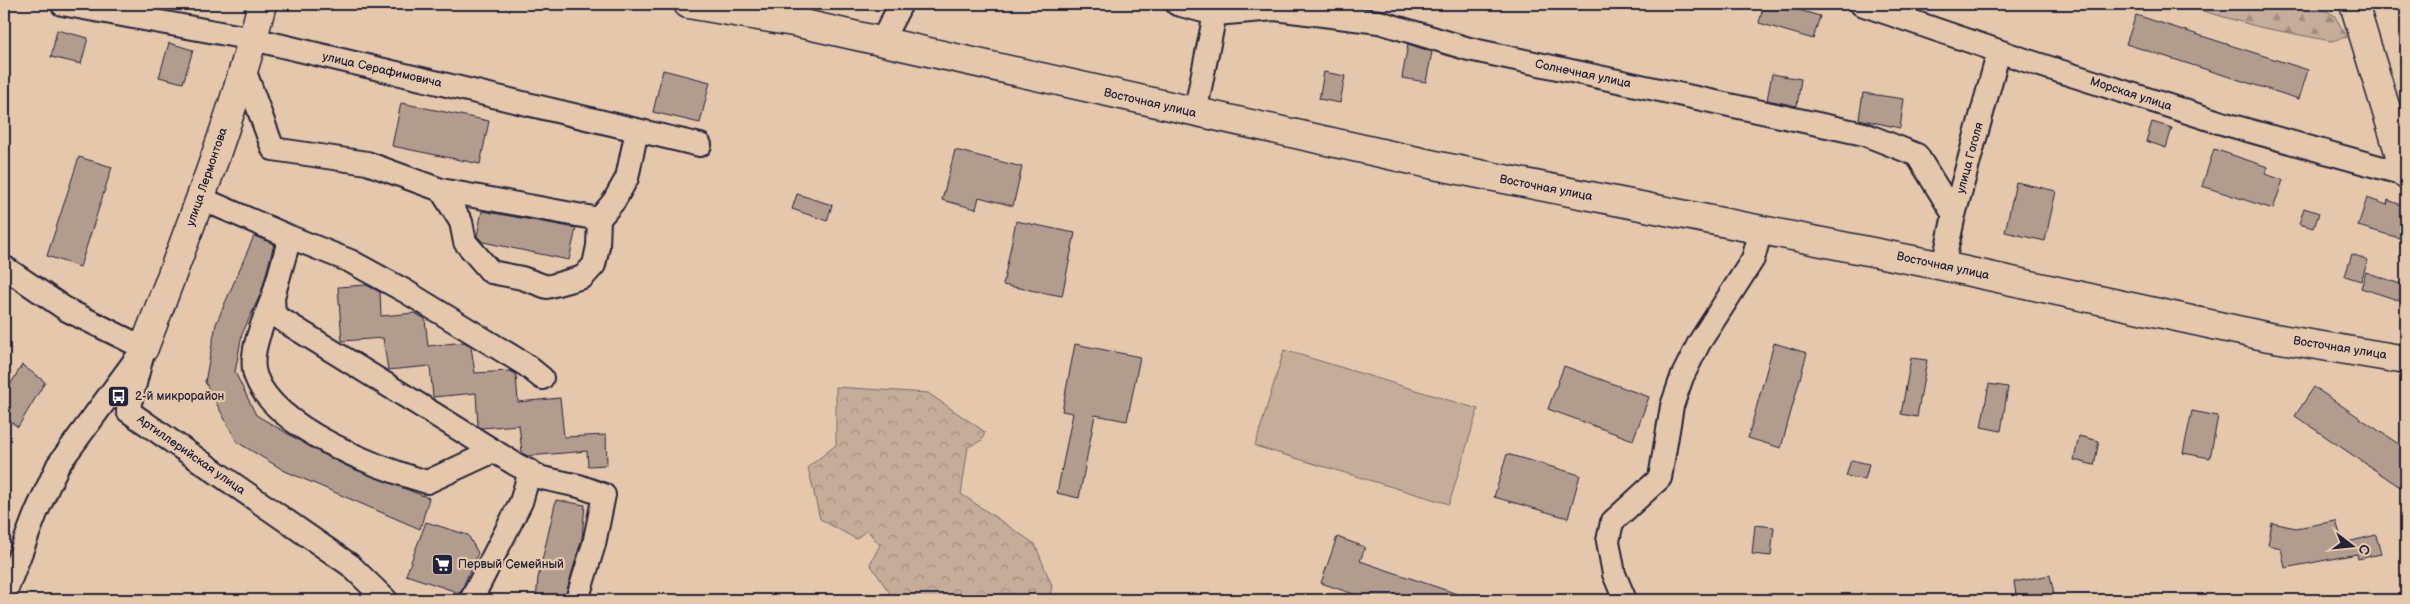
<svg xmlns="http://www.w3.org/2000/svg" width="2410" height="604" viewBox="0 0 2410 604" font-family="'Balsamiq Sans',sans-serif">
  <defs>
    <pattern id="forest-firs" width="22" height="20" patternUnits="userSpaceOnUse" patternTransform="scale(1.25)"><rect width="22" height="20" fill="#c6ad9a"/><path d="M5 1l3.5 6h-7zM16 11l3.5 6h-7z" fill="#a08c7f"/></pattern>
    <pattern id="park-crowns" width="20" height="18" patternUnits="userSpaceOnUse" patternTransform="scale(1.25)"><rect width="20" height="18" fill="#c6ad9a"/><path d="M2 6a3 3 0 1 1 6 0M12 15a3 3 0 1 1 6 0" fill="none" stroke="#a08c7f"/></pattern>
  </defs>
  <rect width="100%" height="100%" fill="#e5c8ac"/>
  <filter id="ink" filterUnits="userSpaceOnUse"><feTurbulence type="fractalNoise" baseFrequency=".02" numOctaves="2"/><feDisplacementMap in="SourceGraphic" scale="10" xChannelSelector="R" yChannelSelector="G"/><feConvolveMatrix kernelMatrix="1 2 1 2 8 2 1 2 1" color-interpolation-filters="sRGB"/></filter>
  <g filter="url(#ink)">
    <path fill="url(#forest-firs)" stroke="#74686a" d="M2178,4H2312L2334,15L2347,37L2331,41L2259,27Z"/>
    <path fill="url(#park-crowns)" stroke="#74686a" d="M836,387L928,393L985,432L982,440L968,447L961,494L1035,544L1052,586L1049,600H906L891,595L870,564L880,545L867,530L856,539L820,519L808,467L836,445Z"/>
    <path fill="#c6ad9a" stroke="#74686a" d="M1284,350L1478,409L1449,504L1255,446Z"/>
    <path fill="#b29c8e" stroke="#22223b" d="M1764,4H1777L1820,16L1813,39L1759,23Z
      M2136,15L2308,70L2299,99L2126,44Z
      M57,30L88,38L81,64L51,57Z
      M169,43L193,50L183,83L159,77Z
      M1408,44L1432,52L1426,82L1402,78Z
      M663,70L710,82L700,123L653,112Z
      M1324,72L1345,76L1340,103L1319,99Z
      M1772,74L1801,79L1797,106L1767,100Z
      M1863,93L1904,99L1900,128L1859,119Z
      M401,103L489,121L480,164L392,146Z
      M2152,122L2172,128L2166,148L2146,141Z
      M2214,149L2268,167L2265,174L2283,180L2273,209L2202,186Z
      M955,150L1022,167L1013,206L979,197L976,209L942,200Z
      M79,157L112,167L80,267L47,256Z
      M2016,182L2056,191L2045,241L2005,232Z
      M797,194L832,205L827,221L792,209Z
      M2367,198L2387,205L2388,200L2406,207V240L2358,226Z
      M2304,208L2319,213L2314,228L2299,224Z
      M482,211L576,228L569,260L483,242L477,236Z
      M1016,221L1075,233L1062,296L1003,285Z
      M254,236L274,244L261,293L242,334L235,372L256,415L324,455L351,468L429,498L420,529L285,471L237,442L205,382L216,324Z
      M2352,254L2368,260L2361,281L2345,276Z
      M2366,272L2406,286L2401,301L2361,288Z
      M366,285L380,292L381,316L415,313L425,319L428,346L464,342L471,347L475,373L510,371L516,374L518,402L560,398L564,437L606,435L607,465L588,466L587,451L528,456L522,453L519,425L481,428L478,426L476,393L433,397L430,366L388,370L383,338L342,341L338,287Z
      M1774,343L1807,353L1781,448L1748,438Z
      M1075,344L1140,357L1127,421L1095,415L1079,498L1057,493L1073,413L1062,411Z
      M1911,358L1927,360L1917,417L1901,414Z
      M22,365L45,382L18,427L4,417V395Z
      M1564,366L1649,397L1633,440L1548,409Z
      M1989,384L2008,387L2001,431L1981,427Z
      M2314,387L2406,449V491L2295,416Z
      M2192,411L2218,416L2210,458L2183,453Z
      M2079,436L2099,441L2094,465L2074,460Z
      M1507,454L1580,475L1568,518L1494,497Z
      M1851,460L1869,464L1865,480L1846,476Z
      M556,500L585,505L582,538L564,600H536L538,578Z
      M2336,521L2343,543L2376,535L2381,554L2358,559L2357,554L2285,568L2281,548L2268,545L2272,523L2296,528Z
      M426,522L468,535L478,553L460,593L406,575Z
      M1755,525L1774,527L1771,556L1752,554Z
      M1337,537L1365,547L1360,561L1469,598V600H1371L1321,583Z
      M2050,575L2055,600H2017L2014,582Z"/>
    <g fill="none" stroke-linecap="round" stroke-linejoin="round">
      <defs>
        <path id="minor" d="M62,4L253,39L700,145
          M1177,4L1215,14L1275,9L1379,22L1469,49L1864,134L1917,155L1954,215
          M1861,4L2028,61L2222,123L2404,174
          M881,42L901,4
          M244,69L273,149L367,163L441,190L599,219L614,201L627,178L637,130
          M1195,113L1215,14
          M441,190L461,222L465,242L491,272L522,278L547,287L583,277L594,265L598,246L599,219
          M200,198L290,237L273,297L274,315L515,464L542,478L579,486L604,495L594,544L577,600
          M290,237L350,261L405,291L526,365L542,378
          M1943,266L1954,215L1999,51
          M4,267L67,310L144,348
          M273,297C265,318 247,355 256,377C275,429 378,468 427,482L494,451
          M144,348L128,411L350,565L386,600
          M4,596L36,513L58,465L136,359
          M471,600L521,502L530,471
          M1625,600L1614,574L1608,541L1612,522L1660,478L1672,406L1682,377L1699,343L1753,259L1761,230"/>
        <path id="tertiary" d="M688,4L799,23L1439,166L1943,266L2269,337L2406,360
          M2354,4L2406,175
          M144,348C187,235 232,121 262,4"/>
      </defs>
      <use href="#minor" stroke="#22223b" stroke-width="26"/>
      <use href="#tertiary" stroke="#22223b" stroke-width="31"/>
      <use href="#minor" stroke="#e5c8ac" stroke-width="22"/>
      <use href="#tertiary" stroke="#e5c8ac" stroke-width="28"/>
    </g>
  </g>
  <defs>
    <symbol id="bus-square" viewBox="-11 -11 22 22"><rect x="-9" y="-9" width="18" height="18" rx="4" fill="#22223b" stroke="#e5c8ac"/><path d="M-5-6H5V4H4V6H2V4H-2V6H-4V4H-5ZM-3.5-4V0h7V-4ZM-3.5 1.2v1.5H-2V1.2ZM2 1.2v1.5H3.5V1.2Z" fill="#fff"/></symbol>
    <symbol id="supermarket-square" viewBox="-11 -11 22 22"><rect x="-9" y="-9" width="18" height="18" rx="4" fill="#22223b" stroke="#e5c8ac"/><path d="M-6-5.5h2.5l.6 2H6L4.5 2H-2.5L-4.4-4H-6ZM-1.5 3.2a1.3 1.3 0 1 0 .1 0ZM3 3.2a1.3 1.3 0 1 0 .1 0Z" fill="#fff"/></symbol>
  </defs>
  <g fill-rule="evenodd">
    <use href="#bus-square" x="106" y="384" width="25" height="25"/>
    <use href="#supermarket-square" x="430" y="552" width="25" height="25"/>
  </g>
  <g text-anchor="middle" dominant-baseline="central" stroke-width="4.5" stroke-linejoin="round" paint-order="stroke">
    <g font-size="12" fill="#22223b" stroke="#e5c8ac">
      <text transform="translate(382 70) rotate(13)">улица Серафимовича</text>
      <text transform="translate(1583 74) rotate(12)">Солнечная улица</text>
      <text transform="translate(2131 94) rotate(18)">Морская улица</text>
      <text transform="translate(1150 103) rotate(13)">Восточная улица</text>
      <text transform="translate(1970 158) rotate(-75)">улица Гоголя</text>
      <text transform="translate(207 177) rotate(-71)">улица Лермонтова</text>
      <text transform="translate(1546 188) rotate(11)">Восточная улица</text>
      <text transform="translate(1943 266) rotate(12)">Восточная улица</text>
      <text transform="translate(2340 348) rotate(9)">Восточная улица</text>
      <text transform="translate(191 455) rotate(35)">Артиллерийская улица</text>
    </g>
    <g font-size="12" fill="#22223b" stroke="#e5c8ac" text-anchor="start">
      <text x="135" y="396">2-й микрорайон</text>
      <text x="458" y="564">Первый Семейный</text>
    </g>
  </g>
  <rect width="2410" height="604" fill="none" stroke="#e5c8ac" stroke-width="20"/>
  <rect x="10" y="10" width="2390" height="584" fill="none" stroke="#22223b" stroke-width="2" filter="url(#ink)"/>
  <g transform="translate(2352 546) rotate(106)" stroke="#e5c8ac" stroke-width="4" paint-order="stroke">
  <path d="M0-4L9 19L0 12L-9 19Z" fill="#22223b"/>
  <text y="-8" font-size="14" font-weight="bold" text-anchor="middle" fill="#22223b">С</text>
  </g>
</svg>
